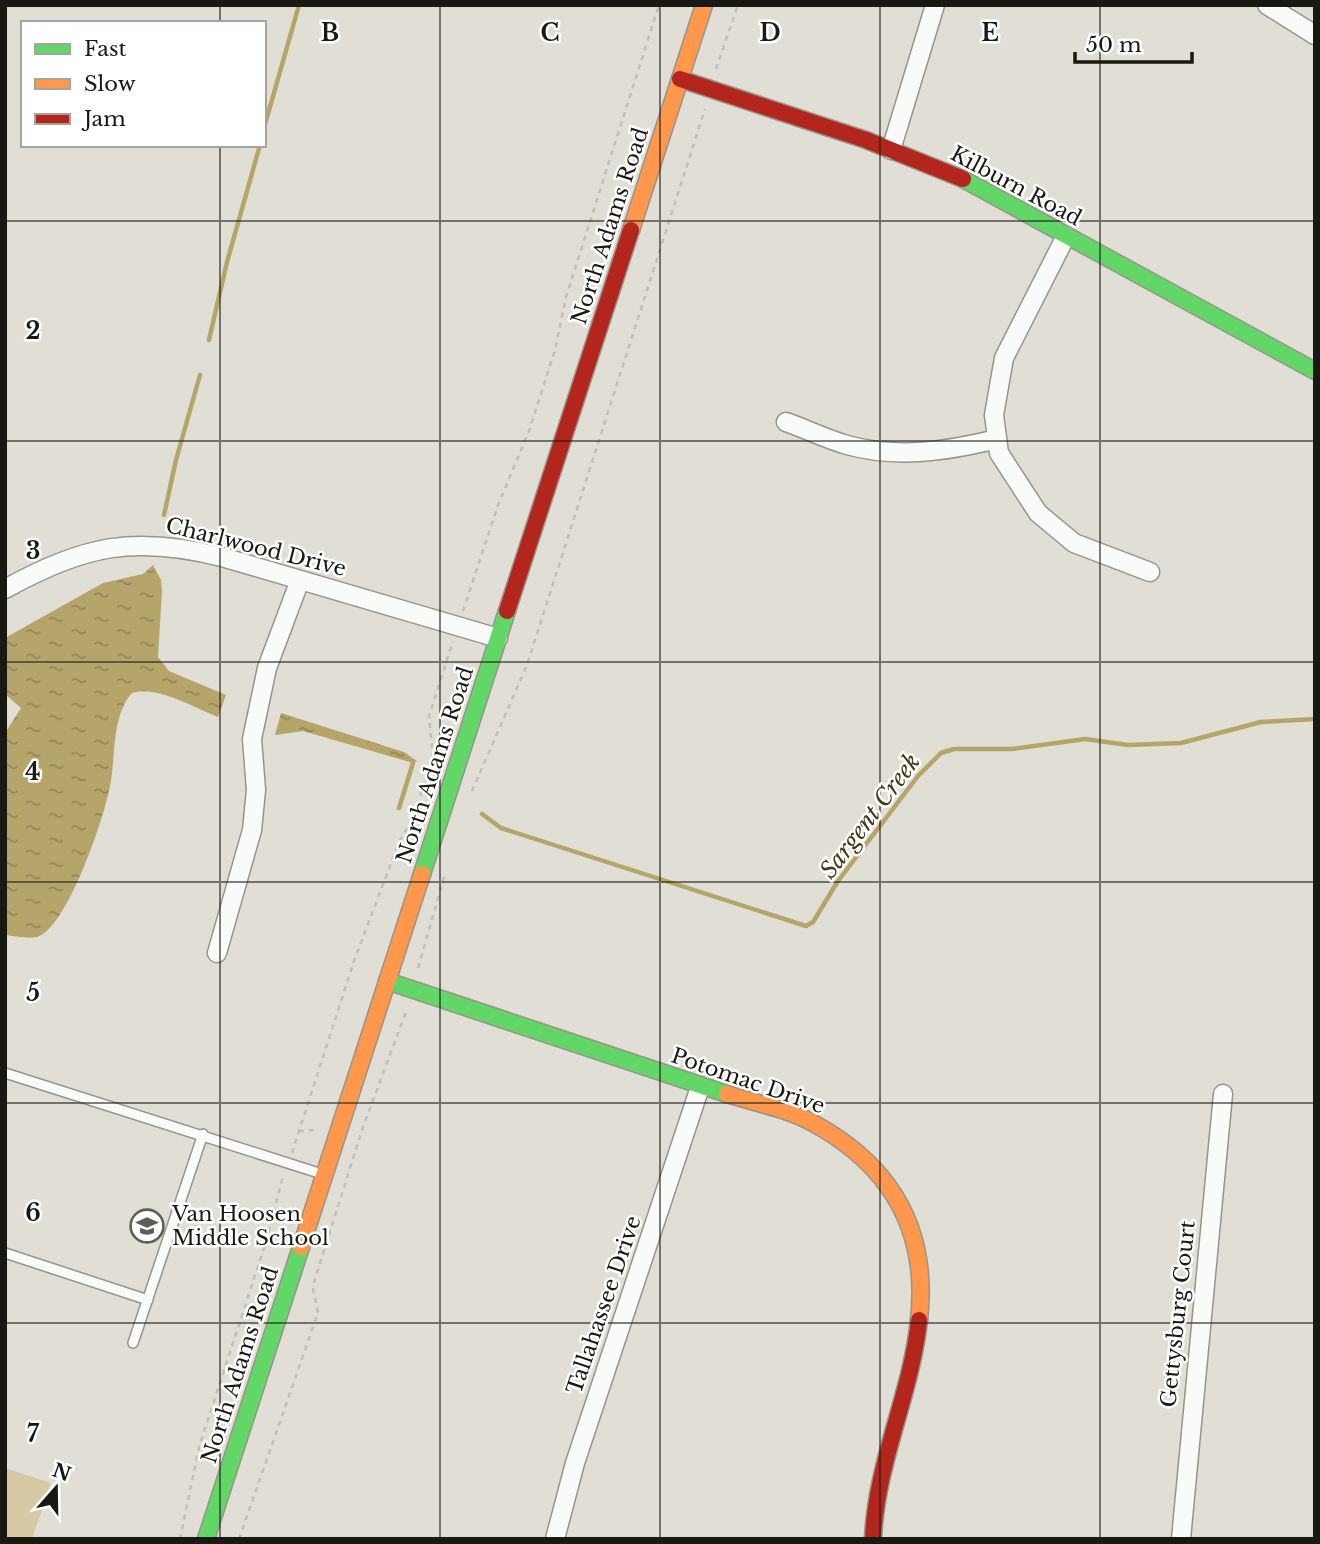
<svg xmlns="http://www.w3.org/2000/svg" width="1320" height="1544" viewBox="0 0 1320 1544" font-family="'Libre Baskerville',serif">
  <defs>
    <pattern id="water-ripples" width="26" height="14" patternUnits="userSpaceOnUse" patternTransform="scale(1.75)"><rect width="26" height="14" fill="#b6a56b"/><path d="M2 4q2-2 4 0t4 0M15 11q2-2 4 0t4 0" fill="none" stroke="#938557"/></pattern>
  </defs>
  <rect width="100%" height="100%" fill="#e1ded5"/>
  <path fill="#d5caa4" d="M5,1468L51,1483L32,1539H5Z"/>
  <path fill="url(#water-ripples)" d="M153,565L161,580L162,591L158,657L169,671L226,695L218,717C194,708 157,685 132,693C111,716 116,758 110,786C105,815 67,929 37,937C28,939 14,936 5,935V733L21,708L5,694V638L103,583L143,574Z
    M281,713L404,752L417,761L413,763L303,731L275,735Z"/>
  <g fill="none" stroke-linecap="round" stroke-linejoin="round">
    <path stroke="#b6a56b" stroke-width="4.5" d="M264,128L299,5
      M209,340L227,262L260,145
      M164,515L176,460L200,375
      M399,808L413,763
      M482,814L501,828L806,926L813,922L838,881L918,776L941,753L954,749H1012L1085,739L1128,745L1181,743L1261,722L1315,719"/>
    <defs>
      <path id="lane" d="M5,1073L322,1174
        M5,1253L148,1300
        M133,1343L203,1134"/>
      <path id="street" d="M1267,5L1315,35
        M891,150L935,5
        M1066,236L1004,358L994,415L999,453L1038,513L1074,543L1150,572
        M786,422C806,429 826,439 847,445C897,459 948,451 997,439
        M5,589C84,545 135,535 222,557L498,638
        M217,953L252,830L256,790L252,739L267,668L300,580
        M555,1539L575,1463L700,1087
        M1181,1539L1223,1094"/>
      <path id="fast" d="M963,179L1315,371
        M422,874L507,611
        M387,981L727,1094
        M206,1539L301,1247"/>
      <path id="slow" d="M631,230L704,5
        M727,1094C755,1103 788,1109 813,1123C892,1166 929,1231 919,1320
        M301,1247L422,874"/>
      <path id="jam" d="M680,79L866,140L963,179
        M507,611L631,230
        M873,1539C876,1463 911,1395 919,1320"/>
    </defs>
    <use href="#lane" stroke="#97948e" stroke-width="12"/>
    <use href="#street" stroke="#97948e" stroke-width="21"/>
    <use href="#fast" stroke="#97948e" stroke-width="19"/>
    <use href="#slow" stroke="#97948e" stroke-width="19"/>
    <use href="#jam" stroke="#97948e" stroke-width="19"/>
    <path stroke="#c1bfbc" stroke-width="2.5" stroke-dasharray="5 5" stroke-linecap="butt" d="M716,69L738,5
      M463,611L498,505L529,431L555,350L566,297L659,5
      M472,791L527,665L705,109
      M418,968L445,874
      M299,1131L315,1130
      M292,1153L354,961L399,842L413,818L433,758L429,716L453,641
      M180,1539L199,1447L265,1245L283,1176
      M239,1539L318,1313L313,1289L315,1279L363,1127L407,1009"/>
    <use href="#lane" stroke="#fafaf9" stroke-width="9"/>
    <use href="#street" stroke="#fafaf9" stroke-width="18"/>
    <use href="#fast" stroke="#63d668" stroke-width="16"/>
    <use href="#slow" stroke="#ff974d" stroke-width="16"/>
    <use href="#jam" stroke="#b3261e" stroke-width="16"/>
  </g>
  <path fill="none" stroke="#1a1812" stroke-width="2" stroke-opacity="0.55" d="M220,5V23M440,5V1539M660,5V1539M880,5V1539M1100,5V1539M220,145V1539M5,221H1315M5,441H1315M5,662H1315M5,882H1315M5,1103H1315M5,1323H1315"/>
  <defs>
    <symbol id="school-ring" viewBox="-11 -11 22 22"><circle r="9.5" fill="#fff" stroke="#605d56" stroke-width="1.5"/><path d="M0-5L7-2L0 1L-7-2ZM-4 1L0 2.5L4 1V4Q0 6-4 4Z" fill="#605d56"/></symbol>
  </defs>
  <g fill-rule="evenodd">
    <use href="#school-ring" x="128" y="1207" width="38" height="38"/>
  </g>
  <g text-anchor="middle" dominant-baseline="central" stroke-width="5" stroke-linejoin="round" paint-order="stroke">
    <g font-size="21" fill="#1a1812" stroke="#fff">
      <text transform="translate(1016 186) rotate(28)">Kilburn Road</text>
      <text transform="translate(610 226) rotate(-72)">North Adams Road</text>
      <text transform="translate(256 547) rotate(14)">Charlwood Drive</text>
      <text transform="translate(435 765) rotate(-72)">North Adams Road</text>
      <text transform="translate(748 1081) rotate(19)">Potomac Drive</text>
      <text transform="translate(604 1305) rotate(-71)">Tallahassee Drive</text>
      <text transform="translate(1178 1314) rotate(-84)">Gettysburg Court</text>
      <text transform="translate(240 1365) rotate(-72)">North Adams Road</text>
    </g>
    <g font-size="21" fill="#1a1812" stroke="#fff" text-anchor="start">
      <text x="172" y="1214">Van Hoosen<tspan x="172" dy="24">Middle School</tspan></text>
    </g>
    <g font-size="23" font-style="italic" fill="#433917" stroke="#fff">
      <text transform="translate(870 816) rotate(-53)">Sargent Creek</text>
    </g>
  </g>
  <g font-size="23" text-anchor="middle" font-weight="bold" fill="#1a1812" stroke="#fff" stroke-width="5" stroke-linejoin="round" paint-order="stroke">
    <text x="330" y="41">B</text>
    <text x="550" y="41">C</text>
    <text x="770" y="41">D</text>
    <text x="990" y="41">E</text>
    <text x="33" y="339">2</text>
    <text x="33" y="559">3</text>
    <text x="33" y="780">4</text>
    <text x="33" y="1001">5</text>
    <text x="33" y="1221">6</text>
    <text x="33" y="1442">7</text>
  </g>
  <rect width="1320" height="1544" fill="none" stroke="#1a1812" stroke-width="14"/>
  <rect x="21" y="21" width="245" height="126" fill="#ffffff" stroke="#a3a3a0" stroke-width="2"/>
  <rect x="35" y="44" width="35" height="10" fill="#63d668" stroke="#a3a3a0" stroke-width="2"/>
  <text x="84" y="56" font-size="21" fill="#1a1812">Fast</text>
  <rect x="35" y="79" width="35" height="10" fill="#ff974d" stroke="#a3a3a0" stroke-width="2"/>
  <text x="84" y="91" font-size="21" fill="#1a1812">Slow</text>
  <rect x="35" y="114" width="35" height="10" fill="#b3261e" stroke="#a3a3a0" stroke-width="2"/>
  <text x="84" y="126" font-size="21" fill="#1a1812">Jam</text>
  <g transform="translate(56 1488) rotate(20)" stroke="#ffffff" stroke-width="5" paint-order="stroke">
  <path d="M0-5L12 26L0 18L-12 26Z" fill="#1a1812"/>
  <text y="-10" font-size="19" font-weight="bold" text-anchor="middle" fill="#1a1812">N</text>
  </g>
  <path d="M1075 52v10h117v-10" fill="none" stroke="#1a1812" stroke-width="3.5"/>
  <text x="1086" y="52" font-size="21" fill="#1a1812" stroke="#ffffff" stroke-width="5" paint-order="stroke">50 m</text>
</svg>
